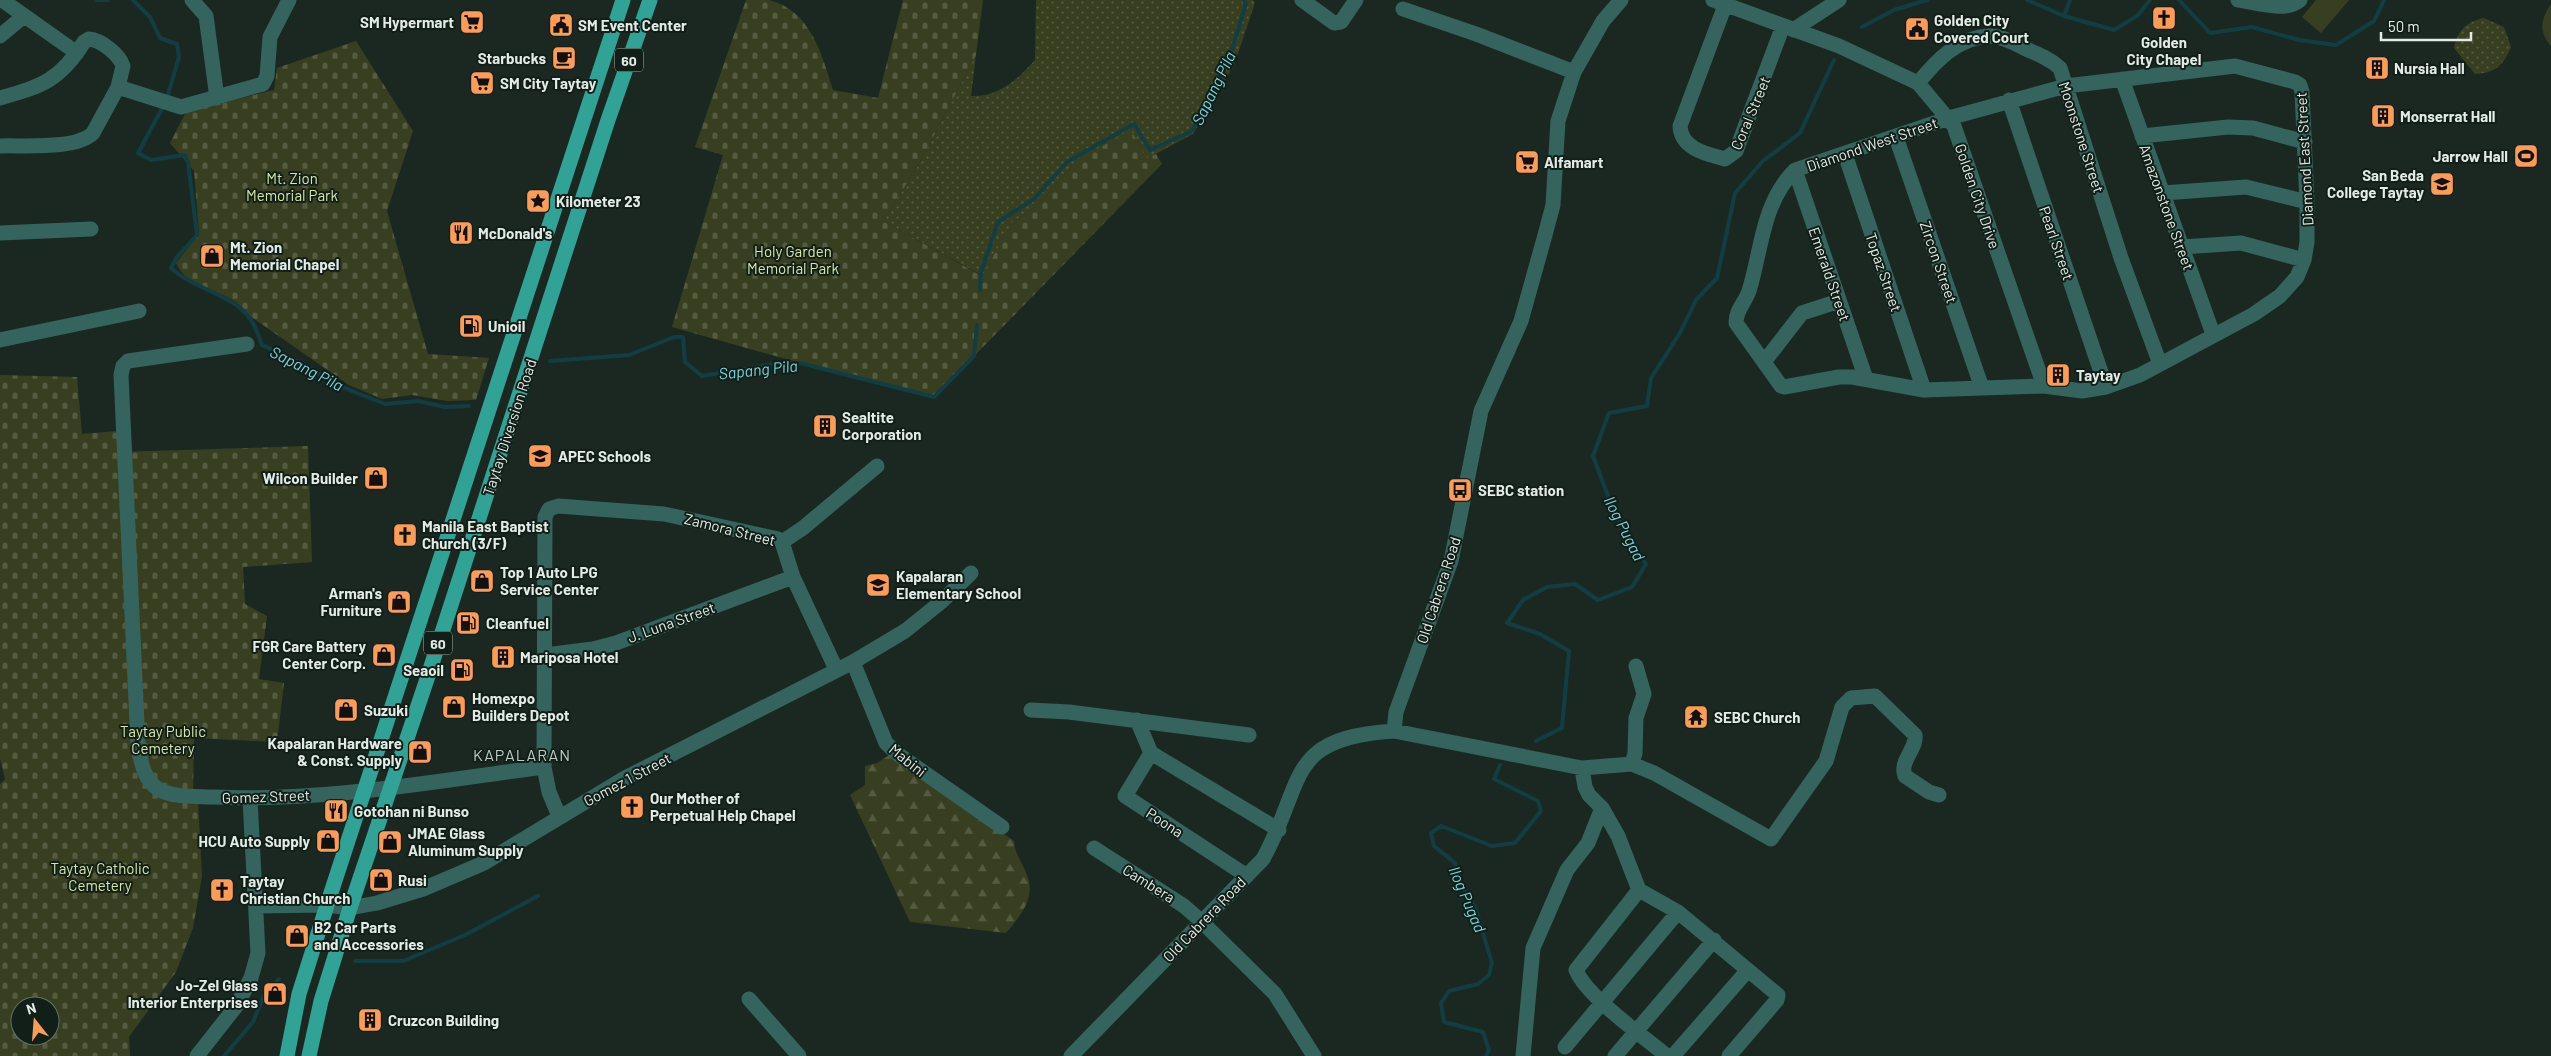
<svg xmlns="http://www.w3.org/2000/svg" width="2551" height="1056" viewBox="0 0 2551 1056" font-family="Barlow,sans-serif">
  <defs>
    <pattern id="grass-dots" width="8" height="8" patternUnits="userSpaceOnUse" patternTransform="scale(1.25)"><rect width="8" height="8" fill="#383f20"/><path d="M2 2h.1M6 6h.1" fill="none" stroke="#555b40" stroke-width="1.8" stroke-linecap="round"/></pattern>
    <pattern id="forest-firs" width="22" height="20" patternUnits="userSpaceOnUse" patternTransform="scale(1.25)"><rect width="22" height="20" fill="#383f20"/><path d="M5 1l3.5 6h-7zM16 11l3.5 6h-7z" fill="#555b40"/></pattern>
    <pattern id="cemetery-stones" width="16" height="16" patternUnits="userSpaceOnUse" patternTransform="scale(1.25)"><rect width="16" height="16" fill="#383f20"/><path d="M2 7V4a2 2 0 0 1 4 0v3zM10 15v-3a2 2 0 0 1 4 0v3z" fill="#555b40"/></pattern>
  </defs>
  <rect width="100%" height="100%" fill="#1b2822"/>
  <path fill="url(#grass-dots)" d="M1036,0H1253L1255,3L1234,65L1193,134L1146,159L1131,131L1076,161L1038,205L1012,223L983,276L883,221L919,164L976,55L971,96C999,97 1017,80 1035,60Z
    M2484,18L2504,27L2511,47C2504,65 2495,73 2475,74L2454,48C2458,30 2466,22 2484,18Z"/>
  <path fill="url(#forest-firs)" d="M891,754L1014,841C1015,856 1024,864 1028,878C1035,900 1019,917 1006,933L910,922L850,795L865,785V766L877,763Z"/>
  <path fill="url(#cemetery-stones)" fill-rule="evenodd" d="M746,0C753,0 762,0 769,0C810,10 822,54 833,90L878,98L903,0H983L976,55L919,164L883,221L982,276L1012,223L1038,205L1076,161L1131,130L1146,158L1156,154L1162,164L934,397L800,363L672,327L723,155L695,147Z
    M356,41L413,131L387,211L428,354L489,358L476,400L447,401L412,395L382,399L349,385L250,316C230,287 188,292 176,263L199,234L194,171L170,143L186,112L274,90L277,68Z
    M0,375L77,377L82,434L117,431L118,452L308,446L312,562L243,567L245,604L267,616L259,679L284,683L277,742L194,738L193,798L198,801L202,876L193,928L176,972L129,1037L130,1056H0V784L5,779L0,759ZM20,1006H50V1036H20Z"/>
  <path fill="#383f20" d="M2316,0H2349L2321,33L2302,17Z
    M2551,4V46C2538,31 2541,19 2551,4Z"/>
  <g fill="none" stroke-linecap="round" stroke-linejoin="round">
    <path stroke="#123e43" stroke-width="4" d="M97,0H108
      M133,0L150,17L160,38L177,44L179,57L167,98
      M2027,0L2064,16L2070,0
      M2179,0L2210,33L2252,27L2299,40L2336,45L2374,21L2384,0
      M2064,16L2114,30L2137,16L2150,0
      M1862,27L1894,10L1927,0
      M164,105L138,153L151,160L185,155L188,162L197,235L177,257L171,268C195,290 233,294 251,320C256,327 259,337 262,345L301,363L337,385L385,404L418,401L445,407L469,406
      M980,290L981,272L998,222L1034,199L1067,162L1134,124L1150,150L1192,131L1229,59L1246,4L1244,0
      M550,361L629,355L674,337H683L685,362L702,376L775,364L800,363L934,397L974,356L977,325
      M1536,741L1562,728L1569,651L1540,634L1507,623L1523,600L1547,587L1575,584L1598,600L1632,587L1646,564L1614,512L1593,456L1609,413L1647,406L1651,378L1680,333L1696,300L1717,278L1735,193L1763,161L1800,133L1834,60
      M355,961H403L465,935L538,896
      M224,1056L253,1022L264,995L279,979
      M1486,1056L1489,1050L1483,1032L1444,1022L1441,1003L1449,991L1478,984L1489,975L1492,963L1475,907L1458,880L1455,863L1434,846L1431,833L1441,826L1492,846L1515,843L1541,811L1538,801L1494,779L1500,765"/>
    <path stroke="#34645d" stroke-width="15" d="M2,0L77,53
      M192,0L206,16L217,98
      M1302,0L1334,23L1341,22L1356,0
      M1713,0L1839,46L1918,83L1954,126L2044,386
      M1727,0L1680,126C1681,149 1707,154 1725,159L1736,151L1783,26
      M2238,0C2255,2 2286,13 2300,0
      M1403,9L1476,34L1574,72
      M1793,30L1839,0
      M0,36L24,16
      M2235,66L2295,82L2300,85L2302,92L2307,202V242L2304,260L2297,277L2280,296L2254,314L2140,375L2106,387L2082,391L2044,386L1924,390L1852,377H1839L1784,387L1781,386L1736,323C1736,309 1745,303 1749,291C1762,249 1762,203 1795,170L1949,118L2066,86Z
      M2122,79L2213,334
      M1918,83C1936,61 1958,37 1990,36C2002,36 2016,44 2026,49C2038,54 2050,59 2060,68L2121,258L2160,364
      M118,87L181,107L263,84L267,76L270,37L289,0
      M0,98C43,86 60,80 84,42L89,39C101,40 119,54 123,66L118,87L93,133C76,150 24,145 0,146
      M2009,100L2106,387
      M2142,136L2228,127L2253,128L2305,142
      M1896,137L1982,388
      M1845,154L1924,390
      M1795,170L1866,379
      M2163,193L2246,187L2307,202
      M0,233L91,229
      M2182,247L2241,243L2304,260
      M0,340L139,311
      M247,344L128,361L123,366L121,375L138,745C141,761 143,779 158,789C173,798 197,796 214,797C324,802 435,781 544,767
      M1764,362L1802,313L1839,301
      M782,542L803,528L877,466
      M545,655L593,649L616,643L793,577
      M853,662L886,743L899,755L1002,827
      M1031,710L1069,712L1249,735
      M1137,720L1151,753L1279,830
      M1394,731L1396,712L1451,561L1481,411L1521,321L1545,235L1553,205L1558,121L1574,72L1603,21L1621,0
      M1151,753L1125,796L1247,876
      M1632,764L1635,753L1636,718L1644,694L1636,666
      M1582,768L1585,787L1589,795L1602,808L1618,836L1639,890L1678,912L1778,995L1777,1000L1729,1056
      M559,816L549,792L544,767L545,517L549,509L558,506L664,514L778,539L782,542L793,577L836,669
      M1094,848L1184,906L1201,921L1275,994L1314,1056
      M1639,890L1576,970C1587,997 1643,1036 1667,1056
      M256,906L327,905L350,908L377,903L423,889L484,863L625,778L853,662L905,631L941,602L971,573
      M749,999L799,1056
      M1565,1047L1678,912
      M197,1056L237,1005L251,978L258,953L250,799
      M1071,1056L1263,859C1306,781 1284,738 1394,731L1582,768L1632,764L1654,773L1771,839L1826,761L1842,707L1851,698L1875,696L1915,735C1917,749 1899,761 1905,776L1929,792L1939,795
      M1523,1056L1533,948L1567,870L1588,843L1602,808
      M1615,1056L1714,940
      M1673,1056L1748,970"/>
    <path stroke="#30a396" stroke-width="15" d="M287,1056L299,994L327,905L623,0
      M309,1056L321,1001L350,908L427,679L608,120L650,0"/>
  </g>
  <defs>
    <symbol id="church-square" viewBox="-11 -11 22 22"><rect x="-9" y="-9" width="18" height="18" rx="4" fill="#fd9c57" stroke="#121e18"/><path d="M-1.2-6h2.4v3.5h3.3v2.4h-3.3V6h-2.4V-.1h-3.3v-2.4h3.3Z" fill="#111"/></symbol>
    <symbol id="supermarket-square" viewBox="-11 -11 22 22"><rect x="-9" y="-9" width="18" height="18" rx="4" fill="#fd9c57" stroke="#121e18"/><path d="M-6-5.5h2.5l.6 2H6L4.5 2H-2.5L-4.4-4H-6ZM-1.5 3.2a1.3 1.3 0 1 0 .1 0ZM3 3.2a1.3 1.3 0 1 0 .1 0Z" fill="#111"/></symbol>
    <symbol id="civic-square" viewBox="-11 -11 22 22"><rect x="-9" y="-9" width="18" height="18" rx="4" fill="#fd9c57" stroke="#121e18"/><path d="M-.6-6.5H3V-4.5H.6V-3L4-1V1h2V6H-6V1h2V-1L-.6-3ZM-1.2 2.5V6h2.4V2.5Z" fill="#111"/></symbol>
    <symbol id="cafe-square" viewBox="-11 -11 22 22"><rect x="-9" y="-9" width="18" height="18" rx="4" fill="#fd9c57" stroke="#121e18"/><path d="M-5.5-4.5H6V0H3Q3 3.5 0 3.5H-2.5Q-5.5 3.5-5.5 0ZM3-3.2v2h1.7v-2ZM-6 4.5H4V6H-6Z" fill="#111"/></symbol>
    <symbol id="building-square" viewBox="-11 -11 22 22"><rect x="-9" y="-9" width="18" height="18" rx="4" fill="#fd9c57" stroke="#121e18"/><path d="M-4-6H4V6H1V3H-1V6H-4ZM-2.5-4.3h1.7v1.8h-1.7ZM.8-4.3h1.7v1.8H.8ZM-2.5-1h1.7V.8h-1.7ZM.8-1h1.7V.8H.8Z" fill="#111"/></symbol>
    <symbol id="stadium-square" viewBox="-11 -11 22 22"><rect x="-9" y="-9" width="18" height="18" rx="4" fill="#fd9c57" stroke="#121e18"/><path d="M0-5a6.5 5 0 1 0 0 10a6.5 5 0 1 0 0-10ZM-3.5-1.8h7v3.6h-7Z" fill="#111"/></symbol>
    <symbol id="university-square" viewBox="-11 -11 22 22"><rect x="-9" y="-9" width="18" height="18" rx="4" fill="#fd9c57" stroke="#121e18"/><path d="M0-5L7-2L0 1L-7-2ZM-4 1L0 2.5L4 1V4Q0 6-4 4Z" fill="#111"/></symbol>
    <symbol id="sight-square" viewBox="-11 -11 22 22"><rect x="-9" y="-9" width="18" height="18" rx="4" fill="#fd9c57" stroke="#121e18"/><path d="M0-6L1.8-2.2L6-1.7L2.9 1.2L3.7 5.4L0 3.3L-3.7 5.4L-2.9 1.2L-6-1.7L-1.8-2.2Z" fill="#111"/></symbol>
    <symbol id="restaurant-square" viewBox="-11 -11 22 22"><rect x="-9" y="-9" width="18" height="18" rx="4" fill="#fd9c57" stroke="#121e18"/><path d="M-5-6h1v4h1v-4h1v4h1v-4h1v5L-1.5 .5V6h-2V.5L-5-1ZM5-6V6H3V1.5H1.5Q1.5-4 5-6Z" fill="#111"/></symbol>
    <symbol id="shop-square" viewBox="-11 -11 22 22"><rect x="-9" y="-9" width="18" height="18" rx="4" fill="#fd9c57" stroke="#121e18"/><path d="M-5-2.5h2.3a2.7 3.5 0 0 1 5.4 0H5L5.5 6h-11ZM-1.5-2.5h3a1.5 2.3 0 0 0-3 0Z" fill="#111"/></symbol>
    <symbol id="fuel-square" viewBox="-11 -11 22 22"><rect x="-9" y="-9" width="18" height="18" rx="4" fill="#fd9c57" stroke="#121e18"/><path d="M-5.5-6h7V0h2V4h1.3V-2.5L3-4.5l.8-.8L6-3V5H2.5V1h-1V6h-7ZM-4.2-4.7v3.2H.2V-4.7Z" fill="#111"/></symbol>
    <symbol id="school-square" viewBox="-11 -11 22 22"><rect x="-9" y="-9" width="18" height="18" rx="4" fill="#fd9c57" stroke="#121e18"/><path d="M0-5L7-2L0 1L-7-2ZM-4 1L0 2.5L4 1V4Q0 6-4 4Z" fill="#111"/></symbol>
    <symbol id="bus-square" viewBox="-11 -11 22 22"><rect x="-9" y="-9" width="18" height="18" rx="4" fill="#fd9c57" stroke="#121e18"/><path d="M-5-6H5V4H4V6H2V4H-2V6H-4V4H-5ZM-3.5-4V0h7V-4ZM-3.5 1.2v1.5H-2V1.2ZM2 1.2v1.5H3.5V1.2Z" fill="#111"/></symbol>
    <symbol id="temple-square" viewBox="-11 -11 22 22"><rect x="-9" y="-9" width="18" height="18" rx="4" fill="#fd9c57" stroke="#121e18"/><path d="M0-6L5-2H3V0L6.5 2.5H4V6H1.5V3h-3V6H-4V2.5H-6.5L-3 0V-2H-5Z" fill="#111"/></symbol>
  </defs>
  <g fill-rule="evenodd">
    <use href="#church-square" x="2150" y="4" width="28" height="28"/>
    <use href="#supermarket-square" x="458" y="8" width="28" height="28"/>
    <use href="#civic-square" x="547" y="11" width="28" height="28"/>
    <use href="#civic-square" x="1903" y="15" width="28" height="28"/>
    <use href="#cafe-square" x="550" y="44" width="28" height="28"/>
    <use href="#building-square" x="2363" y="54" width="28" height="28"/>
    <use href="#supermarket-square" x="468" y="69" width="28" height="28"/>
    <use href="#building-square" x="2369" y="102" width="28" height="28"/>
    <use href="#stadium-square" x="2512" y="142" width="28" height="28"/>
    <use href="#supermarket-square" x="1513" y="148" width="28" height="28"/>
    <use href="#university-square" x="2428" y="170" width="28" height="28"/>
    <use href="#sight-square" x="524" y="187" width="28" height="28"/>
    <use href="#restaurant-square" x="447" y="219" width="28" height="28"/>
    <use href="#shop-square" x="198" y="242" width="28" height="28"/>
    <use href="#fuel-square" x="457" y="312" width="28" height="28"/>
    <use href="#building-square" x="2044" y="361" width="28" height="28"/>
    <use href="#building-square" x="811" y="412" width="28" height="28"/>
    <use href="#school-square" x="526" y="442" width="28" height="28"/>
    <use href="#shop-square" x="362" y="464" width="28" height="28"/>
    <use href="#bus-square" x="1446" y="476" width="28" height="28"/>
    <use href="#church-square" x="391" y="521" width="28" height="28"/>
    <use href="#shop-square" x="468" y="567" width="28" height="28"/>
    <use href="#school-square" x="864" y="571" width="28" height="28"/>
    <use href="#shop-square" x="385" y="588" width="28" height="28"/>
    <use href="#fuel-square" x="454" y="609" width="28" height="28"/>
    <use href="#shop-square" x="370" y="641" width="28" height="28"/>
    <use href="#building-square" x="489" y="643" width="28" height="28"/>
    <use href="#fuel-square" x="448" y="656" width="28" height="28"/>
    <use href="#shop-square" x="440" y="693" width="28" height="28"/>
    <use href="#shop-square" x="332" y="696" width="28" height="28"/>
    <use href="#temple-square" x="1682" y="703" width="28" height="28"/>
    <use href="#shop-square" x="406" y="738" width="28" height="28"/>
    <use href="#church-square" x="618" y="793" width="28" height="28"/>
    <use href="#restaurant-square" x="322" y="797" width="28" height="28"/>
    <use href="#shop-square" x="314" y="827" width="28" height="28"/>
    <use href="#shop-square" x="376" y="828" width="28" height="28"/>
    <use href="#shop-square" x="367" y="866" width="28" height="28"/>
    <use href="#church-square" x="208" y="876" width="28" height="28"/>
    <use href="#shop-square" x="283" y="922" width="28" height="28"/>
    <use href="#shop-square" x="261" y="980" width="28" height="28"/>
    <use href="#building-square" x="356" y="1006" width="28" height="28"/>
  </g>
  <g text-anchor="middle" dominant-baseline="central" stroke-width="4" stroke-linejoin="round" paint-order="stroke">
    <g fill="#121e18" stroke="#a4aea8" stroke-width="1">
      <rect x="615" y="48.5" width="28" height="23" rx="4"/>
      <rect x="424" y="631.5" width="28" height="23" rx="4"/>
    </g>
    <g font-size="14" font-weight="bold" fill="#e3ebe6">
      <text x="629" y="60">60</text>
      <text x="438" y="643">60</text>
    </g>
    <g font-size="15" font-weight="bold" fill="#e3ebe6" stroke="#121e18" text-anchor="start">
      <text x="1934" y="20">Golden City<tspan x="1934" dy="17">Covered Court</tspan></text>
      <text x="454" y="22" text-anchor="end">SM Hypermart</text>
      <text x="578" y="25">SM Event Center</text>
      <text x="2164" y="42" text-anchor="middle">Golden<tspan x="2164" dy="17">City Chapel</tspan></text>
      <text x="546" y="58" text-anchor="end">Starbucks</text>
      <text x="2394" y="68">Nursia Hall</text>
      <text x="500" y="83">SM City Taytay</text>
      <text x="2400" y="116">Monserrat Hall</text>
      <text x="2508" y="156" text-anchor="end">Jarrow Hall</text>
      <text x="1544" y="162">Alfamart</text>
      <text x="2424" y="175" text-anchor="end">San Beda<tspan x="2424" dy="17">College Taytay</tspan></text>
      <text x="556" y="201">Kilometer 23</text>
      <text x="478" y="233">McDonald's</text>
      <text x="230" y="247">Mt. Zion<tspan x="230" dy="17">Memorial Chapel</tspan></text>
      <text x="488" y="326">Unioil</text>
      <text x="2076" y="375">Taytay</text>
      <text x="842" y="417">Sealtite<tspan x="842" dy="17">Corporation</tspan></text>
      <text x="558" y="456">APEC Schools</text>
      <text x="358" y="478" text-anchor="end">Wilcon Builder</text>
      <text x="1478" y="490">SEBC station</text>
      <text x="422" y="526">Manila East Baptist<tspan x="422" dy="17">Church (3/F)</tspan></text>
      <text x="500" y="572">Top 1 Auto LPG<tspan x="500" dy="17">Service Center</tspan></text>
      <text x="896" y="576">Kapalaran<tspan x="896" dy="17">Elementary School</tspan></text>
      <text x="382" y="593" text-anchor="end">Arman's<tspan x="382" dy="17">Furniture</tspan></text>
      <text x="486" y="623">Cleanfuel</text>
      <text x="366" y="646" text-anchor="end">FGR Care Battery<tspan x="366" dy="17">Center Corp.</tspan></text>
      <text x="520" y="657">Mariposa Hotel</text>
      <text x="444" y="670" text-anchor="end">Seaoil</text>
      <text x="472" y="698">Homexpo<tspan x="472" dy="17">Builders Depot</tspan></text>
      <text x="364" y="710">Suzuki</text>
      <text x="1714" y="717">SEBC Church</text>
      <text x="402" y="743" text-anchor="end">Kapalaran Hardware<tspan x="402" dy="17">&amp; Const. Supply</tspan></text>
      <text x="650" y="798">Our Mother of<tspan x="650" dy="17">Perpetual Help Chapel</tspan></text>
      <text x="354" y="811">Gotohan ni Bunso</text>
      <text x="408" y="833">JMAE Glass<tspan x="408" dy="17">Aluminum Supply</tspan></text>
      <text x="310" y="841" text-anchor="end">HCU Auto Supply</text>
      <text x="398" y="880">Rusi</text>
      <text x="240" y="881">Taytay<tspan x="240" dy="17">Christian Church</tspan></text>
      <text x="314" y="927">B2 Car Parts<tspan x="314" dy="17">and Accessories</tspan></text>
      <text x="258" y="985" text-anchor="end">Jo-Zel Glass<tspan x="258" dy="17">Interior Enterprises</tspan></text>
      <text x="388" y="1020">Cruzcon Building</text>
    </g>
    <g font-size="15" fill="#e3ebe6" stroke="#121e18">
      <text transform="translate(1750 113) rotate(-67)">Coral Street</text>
      <text transform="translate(2082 137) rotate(72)">Moonstone Street</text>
      <text transform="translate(1872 144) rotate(-19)">Diamond West Street</text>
      <text transform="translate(2304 159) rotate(-93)">Diamond East Street</text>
      <text transform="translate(1978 196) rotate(71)">Golden City Drive</text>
      <text transform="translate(2167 207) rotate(70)">Amazonstone Street</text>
      <text transform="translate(2057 243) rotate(71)">Pearl Street</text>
      <text transform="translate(1939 262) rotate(71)">Zircon Street</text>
      <text transform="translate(1884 272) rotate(71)">Topaz Street</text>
      <text transform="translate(1830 274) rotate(71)">Emerald Street</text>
      <text transform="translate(509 427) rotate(-72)">Taytay Diversion Road</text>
      <text transform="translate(730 529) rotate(14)">Zamora Street</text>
      <text transform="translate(1438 590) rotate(-72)">Old Cabrera Road</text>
      <text transform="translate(671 622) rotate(-20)">J. Luna Street</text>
      <text transform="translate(908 760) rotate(39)">Mabini</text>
      <text transform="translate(627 779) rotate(-28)">Gomez 1 Street</text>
      <text transform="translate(266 796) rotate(-2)">Gomez Street</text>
      <text transform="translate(1165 822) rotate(33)">Poona</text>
      <text transform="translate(1149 883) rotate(32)">Cambera</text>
      <text transform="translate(1204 919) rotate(-46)">Old Cabrera Road</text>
    </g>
    <g font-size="15" fill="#d7e7a3" stroke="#121e18">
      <text x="292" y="178">Mt. Zion<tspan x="292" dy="17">Memorial Park</tspan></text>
      <text x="793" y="251">Holy Garden<tspan x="793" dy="17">Memorial Park</tspan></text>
      <text x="163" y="731">Taytay Public<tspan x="163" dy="17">Cemetery</tspan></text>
      <text x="100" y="868">Taytay Catholic<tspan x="100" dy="17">Cemetery</tspan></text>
    </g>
    <g font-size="16" font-style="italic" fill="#78d5e0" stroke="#121e18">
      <text transform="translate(1213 88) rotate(-64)">Sapang Pila</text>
      <text transform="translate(307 368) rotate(27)">Sapang Pila</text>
      <text transform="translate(758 369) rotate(-6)">Sapang Pila</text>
      <text transform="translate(1625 528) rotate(63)">Ilog Pugad</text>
      <text transform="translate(1468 899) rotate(67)">Ilog Pugad</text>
    </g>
    <g font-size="16" letter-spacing="1" fill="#bdcdc4" stroke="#121e18">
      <text x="522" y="754">KAPALARAN</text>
    </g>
  </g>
  <g transform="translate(35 1021) rotate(343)"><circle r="24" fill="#121e18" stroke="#66706a"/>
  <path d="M0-4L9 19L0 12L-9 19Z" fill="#fd9c57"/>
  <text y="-8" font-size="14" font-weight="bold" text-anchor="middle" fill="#e3ebe6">N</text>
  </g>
  <path d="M2381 32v8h90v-8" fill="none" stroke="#e3ebe6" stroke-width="2.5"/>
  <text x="2388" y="32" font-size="15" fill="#e3ebe6" stroke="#121e18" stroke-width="4" paint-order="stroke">50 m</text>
</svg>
